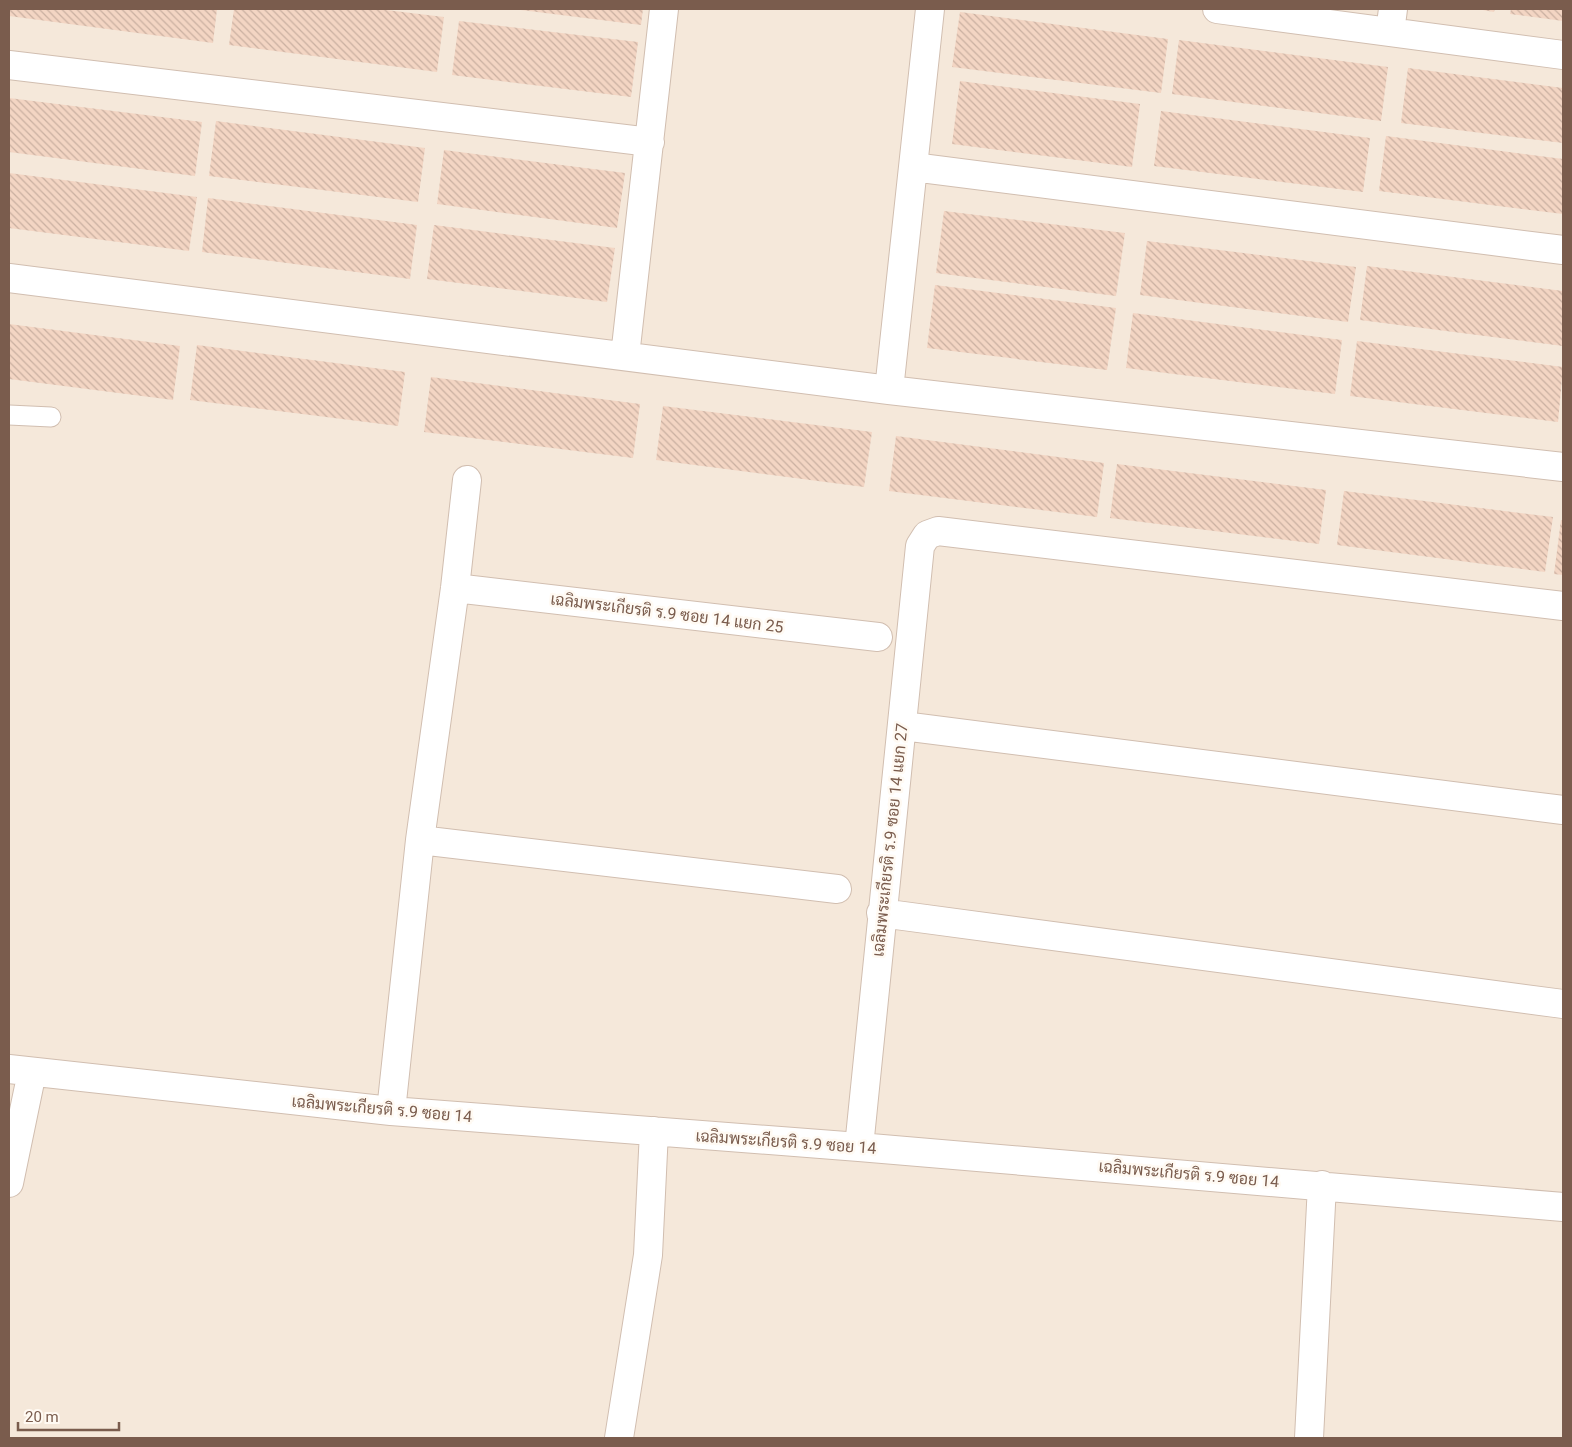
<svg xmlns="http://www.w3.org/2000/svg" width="1572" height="1447" viewBox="0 0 1572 1447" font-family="Roboto,Sarabun,sans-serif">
  <defs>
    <pattern id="building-back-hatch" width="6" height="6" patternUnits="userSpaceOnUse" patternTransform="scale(1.25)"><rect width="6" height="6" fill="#f3d5c3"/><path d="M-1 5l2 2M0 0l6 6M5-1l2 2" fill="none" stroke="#cab0a1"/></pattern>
  </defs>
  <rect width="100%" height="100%" fill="#fdf6ec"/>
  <path fill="#f5e8da" d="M9,9H1563V1438H9Z"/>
  <path fill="url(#building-back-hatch)" d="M9,9H217L213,43L9,16Z
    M234,9H378L444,17L437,72L229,45Z
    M513,9H643L641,25Z
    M1477,9H1495L1494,12Z
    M1511,9H1563V21L1510,14Z
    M960,12L1168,39L1161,93L952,67Z
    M459,21L638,42L631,97L452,75Z
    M1179,40L1388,67L1381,121L1172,94Z
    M1408,68L1563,88V143L1401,123Z
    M960,81L1140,104L1132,167L952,144Z
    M9,98L202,122L195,176L9,152Z
    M1161,111L1370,138L1363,192L1154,166Z
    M216,121L425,148L418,202L209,176Z
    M1386,136L1563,159V214L1379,191Z
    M444,150L625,173L617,228L437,204Z
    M9,173L197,197L189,251L9,228Z
    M208,198L417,225L410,279L202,252Z
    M944,211L1125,233L1116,296L936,273Z
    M434,225L615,248L607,302L427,279Z
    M1147,241L1356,267L1348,322L1140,295Z
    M1367,266L1563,291V346L1360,320Z
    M935,285L1116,308L1107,370L927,348Z
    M1133,313L1342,340L1335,394L1126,368Z
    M9,324L180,346L173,400L9,379Z
    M1357,341L1563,367L1558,422L1350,396Z
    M197,345L405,372L398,426L190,400Z
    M431,377L640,404L633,458L424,432Z
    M663,406L872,432L864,487L656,460Z
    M896,436L1104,463L1097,517L889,491Z
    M1117,464L1326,490L1319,544L1110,518Z
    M1344,491L1553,517L1545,572L1337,545Z
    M1561,520L1563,521V575L1554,574Z"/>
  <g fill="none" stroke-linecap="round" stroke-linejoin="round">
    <defs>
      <path id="service" d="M9,415L51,417"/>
      <path id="minor" d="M1217,9L1563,55
        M1390,32L1393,9
        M9,65L650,142
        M913,167L1563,250
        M9,278L889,390L1563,467
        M625,356L664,9
        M889,390L930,9
        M455,588L878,637
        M903,726L1563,810
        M420,840L837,889
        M881,913L1563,1004
        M9,1069L391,1111L859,1147L1563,1207
        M391,1111L420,840L455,588L467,480
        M859,1147L920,546L927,535L938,531L1563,606
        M9,1183L32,1072
        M619,1438L648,1255L654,1131
        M1309,1438L1322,1185"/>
    </defs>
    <use href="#service" stroke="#d1beb0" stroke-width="21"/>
    <use href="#minor" stroke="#d1beb0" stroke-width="30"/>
    <use href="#service" stroke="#fff" stroke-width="19"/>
    <use href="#minor" stroke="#fff" stroke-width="28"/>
  </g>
  <g text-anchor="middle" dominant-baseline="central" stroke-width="5" stroke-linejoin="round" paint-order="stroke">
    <g font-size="16" fill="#7a5c4d" stroke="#fffaf3">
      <text transform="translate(667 613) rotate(7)">เฉลิมพระเกียรติ ร.9 ซอย 14 แยก 25</text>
      <text transform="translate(890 840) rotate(-84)">เฉลิมพระเกียรติ ร.9 ซอย 14 แยก 27</text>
      <text transform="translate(382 1109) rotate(5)">เฉลิมพระเกียรติ ร.9 ซอย 14</text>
      <text transform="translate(786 1142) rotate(4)">เฉลิมพระเกียรติ ร.9 ซอย 14</text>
      <text transform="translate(1189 1174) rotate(5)">เฉลิมพระเกียรติ ร.9 ซอย 14</text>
    </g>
  </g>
  <rect width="1572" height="1447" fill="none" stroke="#7a5c4d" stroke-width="20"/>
  <path d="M18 1422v8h101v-8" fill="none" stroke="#7a5c4d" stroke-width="2.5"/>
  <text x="25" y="1422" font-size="15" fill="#7a5c4d" stroke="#fffaf3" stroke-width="4" paint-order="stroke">20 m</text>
</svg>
